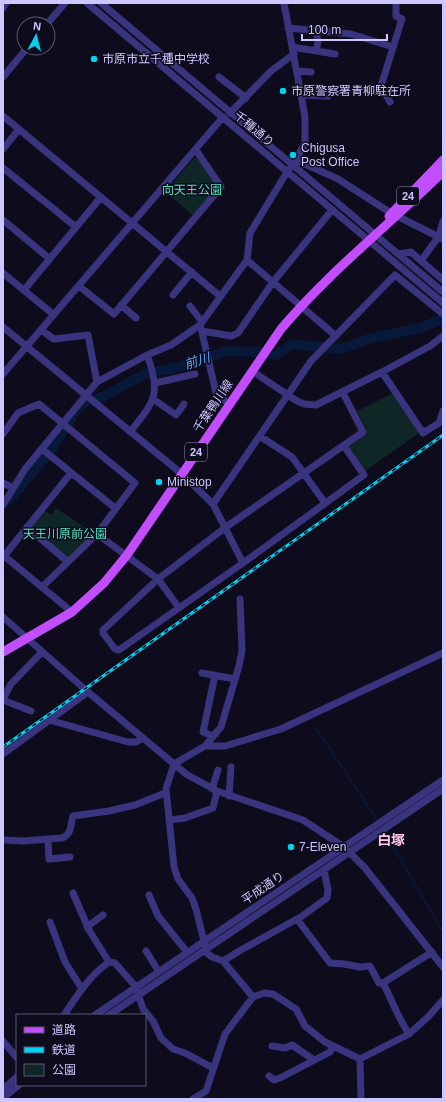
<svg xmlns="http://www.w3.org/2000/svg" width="446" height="1102" viewBox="0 0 446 1102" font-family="Helvetica,'Noto Sans JP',sans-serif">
  <rect width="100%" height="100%" fill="#0e0b1c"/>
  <path fill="#0e2626" d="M195,157H198L218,186L194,216L165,192Z
    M393,393L419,433L365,471L348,447L367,432L357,411Z
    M56,508L93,533L69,557H67L31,528L43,510L52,515Z"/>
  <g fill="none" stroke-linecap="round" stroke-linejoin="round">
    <path stroke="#071839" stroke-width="1.5" d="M316,728L378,821
      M384,831L443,932"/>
    <path stroke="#071839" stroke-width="10" d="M9,500L50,452L77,409L86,402L105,396L144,374L174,368L228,351L257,352L276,355L292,344L341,349L372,338L420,328L443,319"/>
    <path stroke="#39347d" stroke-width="7" d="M87,3L443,303
      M101,3L443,292
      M3,8L6,3
      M47,24L65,3
      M288,28L351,34L393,47
      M316,32L318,42L316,51
      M292,47L335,54
      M297,71L311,72
      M3,77L27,48
      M219,77L246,98
      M301,95L328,96
      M390,102L381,86L402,19L396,16V3
      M230,113L271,71L294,54
      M3,116L220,296
      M3,149L19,129
      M296,160L338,179L391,213
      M3,168L76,227
      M397,216L443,239
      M3,220L50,259
      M398,254L411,252L443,280
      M247,260L336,336
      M421,261L439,236L443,221
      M3,273L54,315
      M79,286L114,314L221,187L196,150
      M24,290L101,197
      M173,295L192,272
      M121,305L136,318
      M190,306L202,322
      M3,327L182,474L213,504L243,563
      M201,328L216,393L229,404
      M41,330L54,339L88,335L97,382
      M202,331L231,336L238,333L273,282L332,210
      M252,371L297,401L304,404L316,405L382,372L430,346L443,336
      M382,372L423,433L439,423L443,411
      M3,374L223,117
      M155,383L195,374
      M343,393L363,432L226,527L158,579L103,630V633L115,649L119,650L243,563L364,475L344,446
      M153,399L176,415L184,404
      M130,432C154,402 162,394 147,355
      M3,434L18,413L39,404L135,483L97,534L42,587
      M261,437L292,457L325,503
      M42,449L115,508
      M3,483L13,488
      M213,504L311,361L395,275L443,314
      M3,505L25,469L97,382L147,355L171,345L200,325L247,260L250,233L287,172L296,160L305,143V117L284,3
      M27,527L68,562
      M97,534L158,579L179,608
      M3,555L72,612
      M4,556L71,473
      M240,599L242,651L239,666L221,727L205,746L174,764L166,789L174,867L178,879L192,898L196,909L207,953L212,957L223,961L253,997
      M3,617L88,692L186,774L217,791L303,820L344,847L365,868L443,967
      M202,673L235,679
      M3,699L11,684L42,652
      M3,700L31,711
      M49,720L128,742H136L143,738
      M213,736L203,732L215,675
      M205,746H225L281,729L443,653
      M3,754L88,692
      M212,789L218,770
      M229,796L231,767
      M169,820L185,818L213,808L217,791
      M48,839L49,859L70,857
      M3,840L23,841L62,838C72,834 70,826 73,816L109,811L135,805L165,793
      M73,893L89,930L109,962
      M149,895L158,916L187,952
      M298,919L327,898L328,890L324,870
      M50,922L65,962L82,989
      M87,927L103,915
      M146,951L159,972
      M223,961L241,950L297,919L330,963L344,964L360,967L370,966L379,983H383C392,1000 398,1018 409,1034
      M383,983L432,952
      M64,1015C77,996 89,976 109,962L115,963L136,987L143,1009L153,1021L161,1038L173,1049L185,1053L213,1068
      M95,1015L443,780
      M109,1015L443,789
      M3,1041L17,1058
      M272,1046L285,1048L292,1045L314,1060
      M360,1059L361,1099
      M269,1076L274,1080L280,1078L330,1052L332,1047
      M3,1089L17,1077
      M3,1098L19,1085
      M193,1099L206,1091L225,1034L253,997L264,993L273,994L296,1009L305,1026L325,1042L360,1059L409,1034L428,1017L443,1000"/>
    <path stroke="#c24dff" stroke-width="9" d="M389,216L443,160
      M3,652L72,612L104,583L127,555L281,329C330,271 389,225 443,172"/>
    <defs>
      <path id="rail" d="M3,747L443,435"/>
    </defs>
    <use href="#rail" stroke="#00d2f1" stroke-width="3"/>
    <use href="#rail" stroke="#0e0b1c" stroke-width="1.5" stroke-dasharray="4.5" stroke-linecap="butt"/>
  </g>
  <g fill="#00d2f1" stroke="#0e0b1c" stroke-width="1.5">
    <circle cx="94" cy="59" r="4"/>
    <circle cx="283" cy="91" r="4"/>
    <circle cx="293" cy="155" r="4"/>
    <circle cx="159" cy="482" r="4"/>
    <circle cx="291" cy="847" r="4"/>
  </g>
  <g text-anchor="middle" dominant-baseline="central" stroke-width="3" stroke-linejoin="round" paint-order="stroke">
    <g fill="#0e0b1c" stroke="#948ebb" stroke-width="1">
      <rect x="397" y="187" width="22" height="18" rx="3"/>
      <rect x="185" y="443" width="22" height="18" rx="3"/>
    </g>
    <g font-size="11" font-weight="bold" fill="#cec6ff">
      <text x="408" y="196">24</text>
      <text x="196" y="452">24</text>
    </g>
    <g font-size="12" fill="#cec6ff" stroke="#0e0b1c" text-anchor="start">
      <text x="102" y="59">市原市立千種中学校</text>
      <text x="291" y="91">市原警察署青柳駐在所</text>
      <text x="301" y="148">Chigusa<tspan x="301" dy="14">Post Office</tspan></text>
      <text x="167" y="482">Ministop</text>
      <text x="299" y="847">7-Eleven</text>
    </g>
    <g font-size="12" fill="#cec6ff" stroke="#0e0b1c">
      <text transform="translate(254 129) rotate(40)">千種通り</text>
      <text transform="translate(213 406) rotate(-56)">千葉鴨川線</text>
      <text transform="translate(263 888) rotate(-34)">平成通り</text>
    </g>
    <g font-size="12" fill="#50e1c1" stroke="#0e0b1c">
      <text x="192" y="190">向天王公園</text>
      <text x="65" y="534">天王川原前公園</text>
    </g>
    <g font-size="13" font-style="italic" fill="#54abff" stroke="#0e0b1c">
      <text transform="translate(197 361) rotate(-18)">前川</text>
    </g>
    <g font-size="14" font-weight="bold" fill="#ffc8e9" stroke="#0e0b1c">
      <text x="391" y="840">白塚</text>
    </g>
  </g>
  <rect width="446" height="1102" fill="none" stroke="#cec6ff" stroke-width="8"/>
  <rect x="16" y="1014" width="130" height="72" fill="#0e0b1c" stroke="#5b5677"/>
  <rect x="24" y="1027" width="20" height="6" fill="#c24dff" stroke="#5b5677"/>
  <text x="52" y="1034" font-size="12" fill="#cec6ff">道路</text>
  <rect x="24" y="1047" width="20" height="6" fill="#00d2f1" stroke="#5b5677"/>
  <text x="52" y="1054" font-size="12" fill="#cec6ff">鉄道</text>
  <rect x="24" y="1064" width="20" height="12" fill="#0e2626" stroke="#5b5677"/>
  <text x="52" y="1074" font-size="12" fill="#cec6ff">公園</text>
  <g transform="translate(36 36) rotate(7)"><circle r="19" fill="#0e0b1c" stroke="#5b5677"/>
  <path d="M0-3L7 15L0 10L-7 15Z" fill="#00d2f1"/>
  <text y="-6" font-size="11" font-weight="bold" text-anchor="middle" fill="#cec6ff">N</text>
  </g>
  <path d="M302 34v6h85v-6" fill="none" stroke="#cec6ff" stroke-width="2"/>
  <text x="308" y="34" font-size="12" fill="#cec6ff" stroke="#0e0b1c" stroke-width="3" paint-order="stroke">100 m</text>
</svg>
